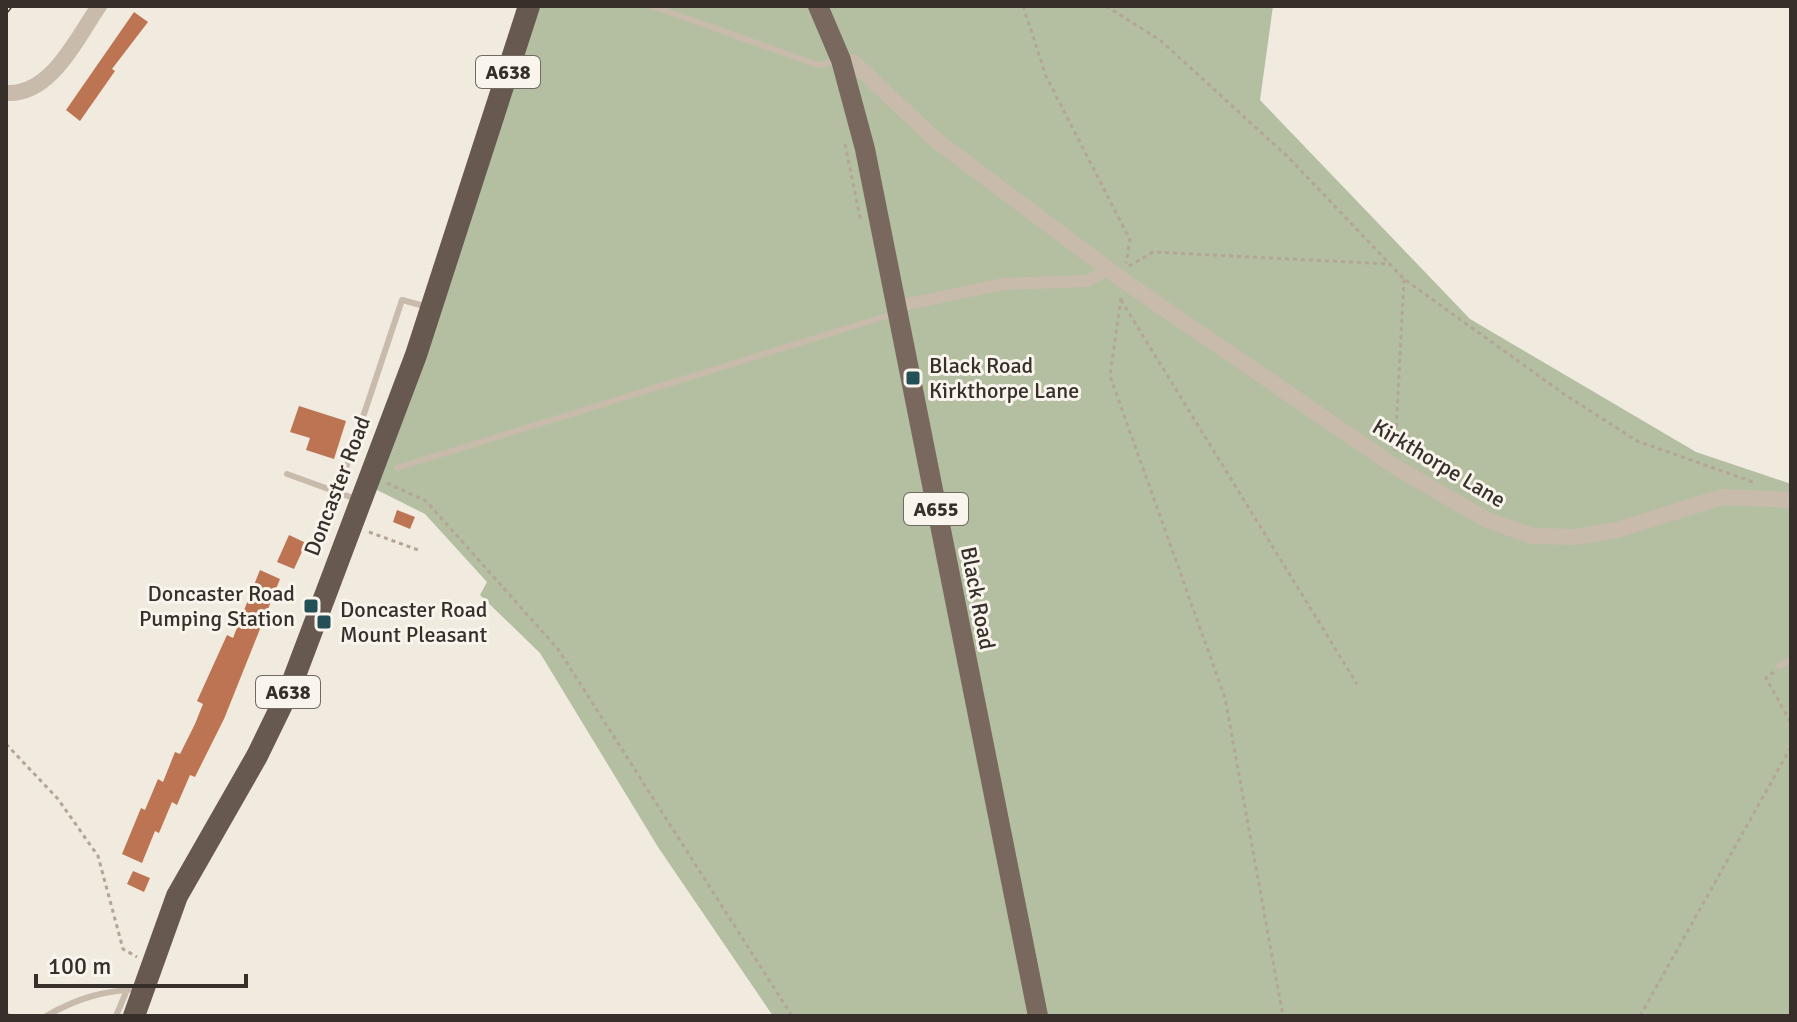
<svg xmlns="http://www.w3.org/2000/svg" width="1797" height="1022" viewBox="0 0 1797 1022" font-family="Signika,sans-serif">
  <rect width="100%" height="100%" fill="#f1eadf"/>
  <path fill="#b3bfa0" d="M529,6H1273L1260,100L1470,319L1696,452L1791,484V1016H773L658,847L540,653L480,595L487,582L425,514L367,485Z"/>
  <path fill="#bd7452" d="M134,12L148,22L112,69L115,71L80,121L66,110Z
    M299,406L346,421L334,459L306,450L310,438L290,432Z
    M397,510L415,517L410,529L393,522Z
    M289,535L306,543L294,569L277,562Z
    M260,570L280,579L224,719L195,777L190,775L177,805L172,802L159,833L155,831L142,863L122,854L141,808L145,810L158,779L163,782L175,752L180,754L195,724L203,704L197,701L227,635L233,638Z
    M133,871L150,878L144,892L127,884Z"/>
  <g fill="none" stroke-linecap="round" stroke-linejoin="round">
    <path stroke="#b4a596" stroke-width="3" stroke-dasharray="4 4" stroke-linecap="butt" d="M1023,6L1046,76L1130,240L1126,263
      M1106,6L1160,40L1288,157L1404,279L1564,394L1637,441L1753,482
      M845,144L861,222
      M1129,266L1153,252L1390,264
      M1121,298L1110,376L1225,698L1283,1016
      M1121,300L1357,684
      M1395,451L1404,279
      M387,483L426,501L558,649L792,1016
      M369,532L421,551
      M1774,672L1766,678L1791,723
      M6,744L58,799L98,856L123,949L137,957
      M1640,1016L1791,747"/>
    <path stroke="#c9bbac" stroke-width="6" d="M652,6L818,65L837,61
      M397,468L896,313
      M287,474L356,499
      M338,492L402,300L428,307
      M1779,666L1791,660
      M6,1015L8,1016
      M46,1016C78,998 102,991 139,989
      M116,1016L127,990"/>
    <path stroke="#c9bbac" stroke-width="12" d="M894,307L1003,284L1087,281L1110,269"/>
    <path stroke="#c9bbac" stroke-width="16" d="M841,60L854,63L937,141L1124,281L1394,466L1487,520L1532,536L1575,537L1617,530L1722,497L1791,500
      M6,93C51,96 77,38 99,6"/>
    <path stroke="#78685d" stroke-width="20" d="M818,6L841,60L865,149L1038,1016"/>
    <path stroke="#685950" stroke-width="22" d="M134,1016L177,896L257,756L291,686L416,355L529,6"/>
    <defs>
      <path id="rail" d="M6,10L9,6"/>
    </defs>
    <use href="#rail" stroke="#372f2a" stroke-width="7"/>
    <use href="#rail" stroke="#f9f4ec" stroke-width="4" stroke-dasharray="12" stroke-linecap="butt"/>
  </g>
  <g fill="#234f56" stroke="#f9f4ec" stroke-width="3">
    <rect x="905" y="370" width="16" height="16" rx="4"/>
    <rect x="303" y="598" width="16" height="16" rx="4"/>
    <rect x="316" y="614" width="16" height="16" rx="4"/>
  </g>
  <g text-anchor="middle" dominant-baseline="central" stroke-width="6" stroke-linejoin="round" paint-order="stroke">
    <g fill="#f9f4ec" stroke="#716a64" stroke-width="2">
      <rect x="476" y="56" width="64" height="32" rx="6"/>
      <rect x="904" y="493" width="64" height="32" rx="6"/>
      <rect x="256" y="676" width="64" height="32" rx="6"/>
    </g>
    <g font-size="20" font-weight="bold" fill="#372f2a">
      <text x="508" y="72">A638</text>
      <text x="936" y="509">A655</text>
      <text x="288" y="692">A638</text>
    </g>
    <g font-size="22" fill="#372f2a" stroke="#f9f4ec" text-anchor="start">
      <text x="929" y="365">Black Road<tspan x="929" dy="25">Kirkthorpe Lane</tspan></text>
      <text x="295" y="593" text-anchor="end">Doncaster Road<tspan x="295" dy="25">Pumping Station</tspan></text>
      <text x="340" y="609">Doncaster Road<tspan x="340" dy="25">Mount Pleasant</tspan></text>
    </g>
    <g font-size="22" fill="#372f2a" stroke="#f9f4ec">
      <text transform="translate(1439 463) rotate(31)">Kirkthorpe Lane</text>
      <text transform="translate(337 486) rotate(-69)">Doncaster Road</text>
      <text transform="translate(978 598) rotate(79)">Black Road</text>
    </g>
  </g>
  <rect width="1797" height="1022" fill="none" stroke="#372f2a" stroke-width="16"/>
  <path d="M36 974v12h210v-12" fill="none" stroke="#372f2a" stroke-width="4"/>
  <text x="48" y="974" font-size="24" fill="#372f2a" stroke="#f9f4ec" stroke-width="6" paint-order="stroke">100 m</text>
</svg>
